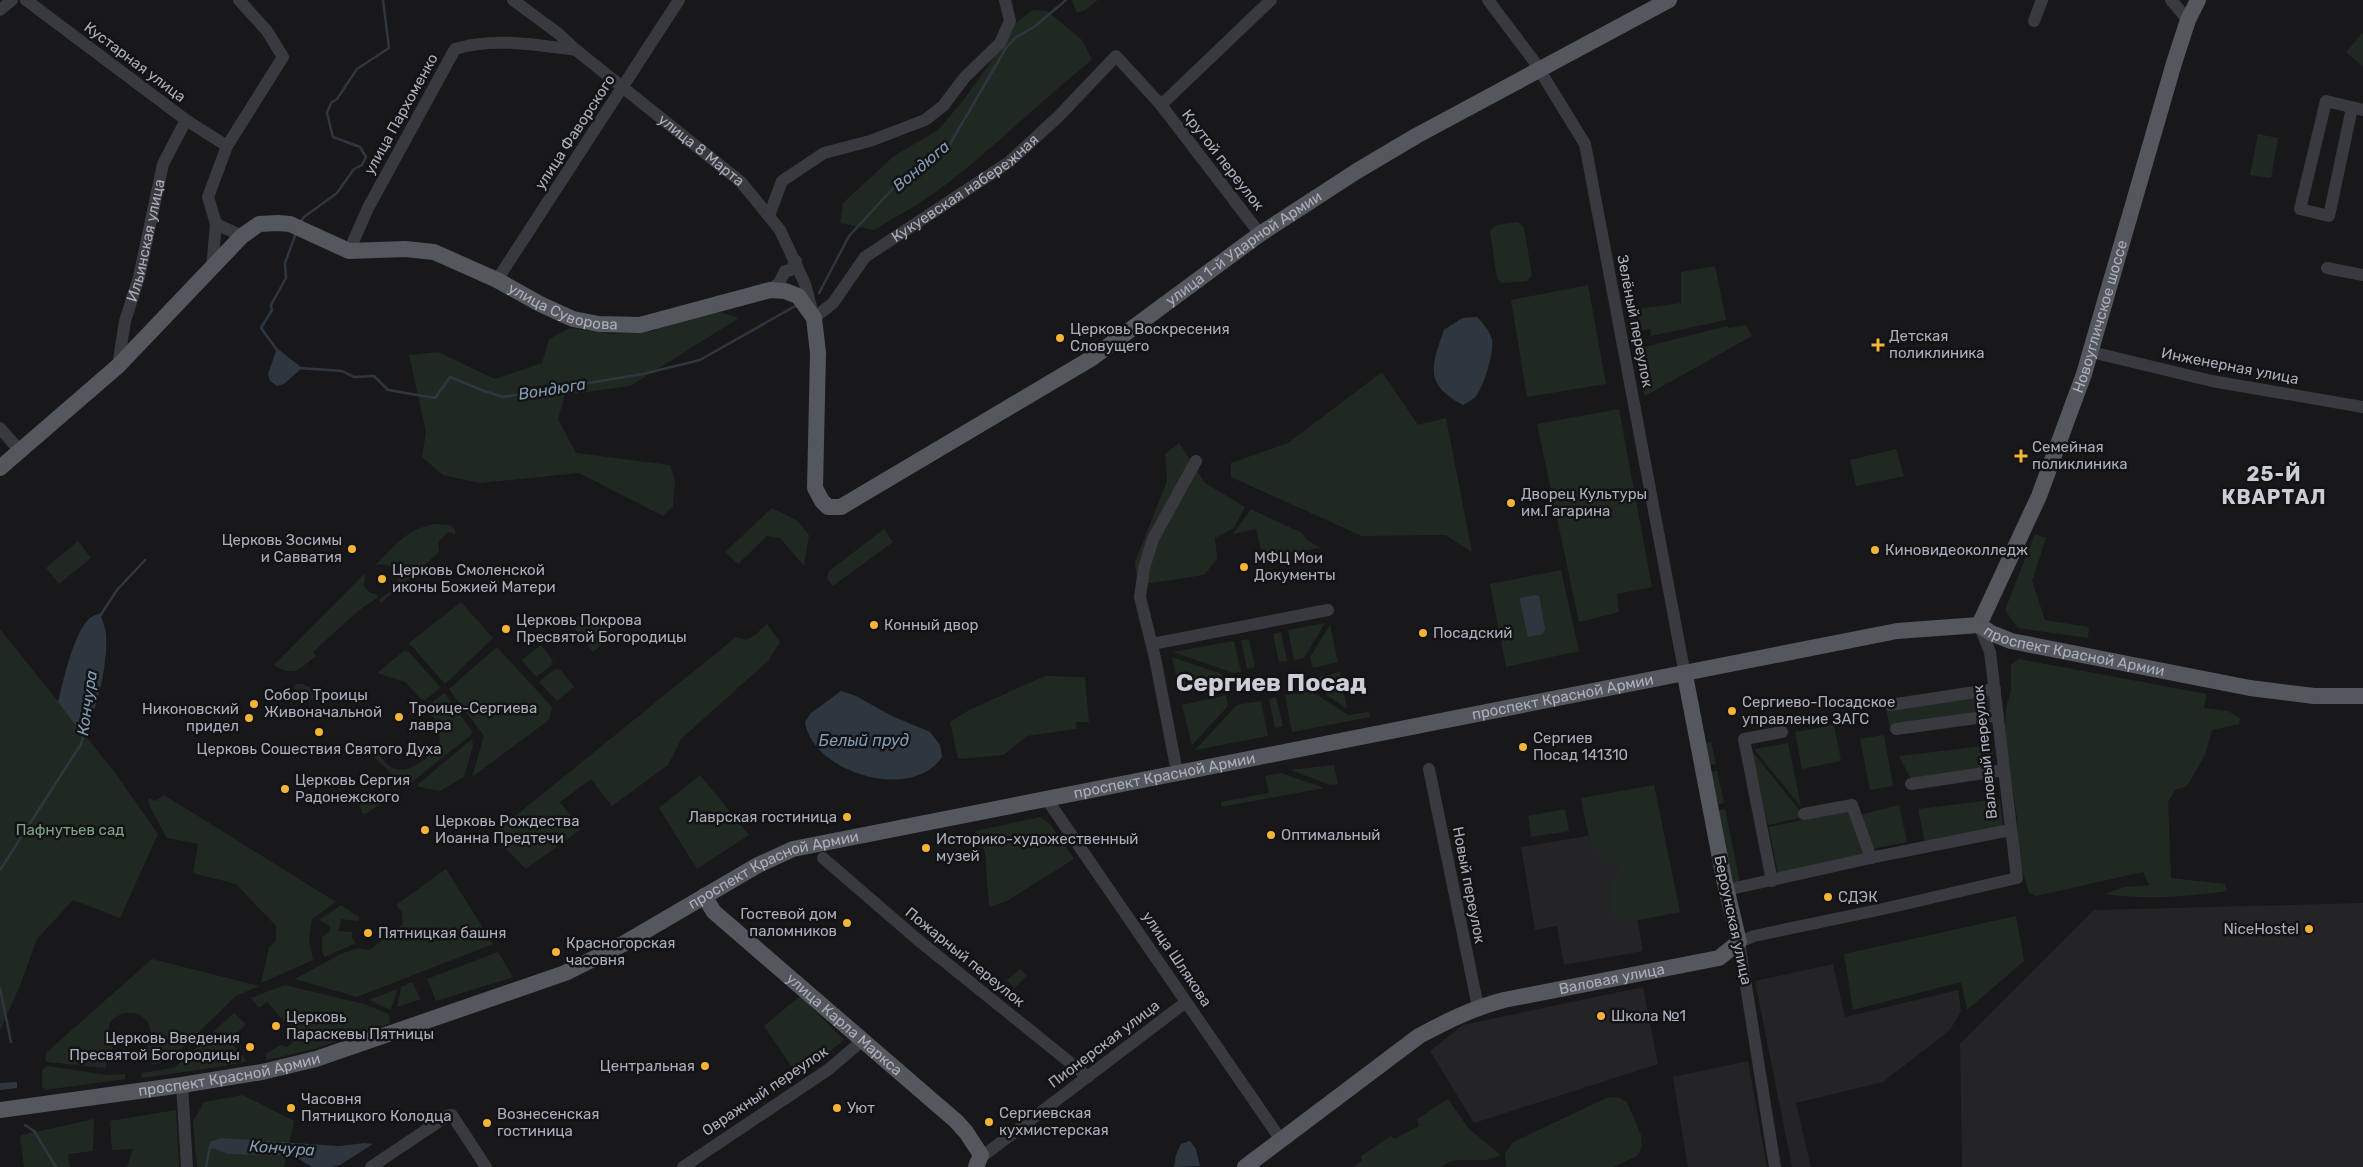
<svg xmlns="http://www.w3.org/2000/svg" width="2363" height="1167" viewBox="0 0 2363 1167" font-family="Rubik,sans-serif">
  <rect width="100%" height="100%" fill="#18181a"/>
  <path fill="#242427" d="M1622,830L1643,951L1564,965L1557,926L1535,930L1521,847Z
    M2363,903V1167H1962L1960,1044L2094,910Z
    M1833,964L1845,1017L1958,990L1961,1011L1950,1030L1883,1082L1796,1103L1811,1167H1792L1755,981Z
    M1643,987L1658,1064L1474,1123L1430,1051L1463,1025Z
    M1748,1061L1767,1167H1688L1673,1077Z"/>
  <path fill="#202921" d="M1072,0H1098L1085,10L1077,13Z
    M1032,10L1047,11L1082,40L1092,60C1037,103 989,154 933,194C914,207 893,218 874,230L840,223L843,203L894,156L938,130L962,102L1003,45L1016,23Z
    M2363,32V67L2346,52Z
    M2258,134L2278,138L2271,178L2250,175Z
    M1518,222L1524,228L1532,275L1527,281L1502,283L1497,279L1490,231L1496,225Z
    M1715,266L1726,320L1651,336L1650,329L1632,332L1630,310L1681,303V272Z
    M1588,285L1606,384L1527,397L1511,300Z
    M720,312L739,318L630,386L565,395L558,419L576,453L670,465L675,480L673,506L663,516L579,473L480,483L443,475L422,457L426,432L409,355L438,352L495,379L542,363L549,339L570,328L612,334L653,331L667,323Z
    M1746,325L1752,336L1645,396L1633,350L1727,326L1729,328Z
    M1382,372L1418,425L1446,418L1472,552L1445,535L1362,536L1231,477V463L1288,443Z
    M1619,409L1652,587L1617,594L1619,612L1579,622L1537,424Z
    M1179,443L1205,483L1245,507L1234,528L1215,538L1217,559L1204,575L1138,585L1135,562L1167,481L1165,454Z
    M1896,449L1904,476L1856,486L1850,460Z
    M772,508L798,521L809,535L804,566L780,538L767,536L738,564L725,552Z
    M1251,509L1302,533L1307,540L1321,548L1271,555L1261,549L1256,529L1233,534Z
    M435,524L449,525L455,529V534L449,532L438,542L439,552L381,603L379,600C384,594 392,593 395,587C404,573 390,561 376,565C394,546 408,528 435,524Z
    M884,529L893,542L833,586L827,579L829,571Z
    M2035,534L2046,538L2032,581L2045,620L2089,627L2088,638L2018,628L2005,610Z
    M78,541L91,558L59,584L46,568Z
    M1561,570L1579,651L1506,667L1490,584Z
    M365,573L364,586L369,592L378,595L377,598L358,611L313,652L316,656C299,669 295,678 274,665Z
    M461,602L493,638L445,684L409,643Z
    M584,612L614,634L593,652L570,623Z
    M1325,623L1304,658L1294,660L1288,630Z
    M767,624L780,642L768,661L681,739L668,765L612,806L591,779L560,802L581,829L526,869L492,835L736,637L746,640L755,635Z
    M1330,625L1338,662L1313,668L1310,657Z
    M0,629L116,774L158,834L120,918L73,900L37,939L19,988L0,1030Z
    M1281,632L1287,661L1279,662L1273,634Z
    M1249,639L1255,667L1247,669L1241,640Z
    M1234,641L1241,672L1233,673L1173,652Z
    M541,645L553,661L551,662L553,664L536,677L522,660Z
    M497,647L552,707L549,720L472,777L484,736L449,689Z
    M404,651L409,652L440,687L439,689L425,700L421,699L405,682L377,673Z
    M1172,657L1222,674L1224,685L1180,694Z
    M2019,659L2207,694L2204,708L2228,711L2240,718L2239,724L2212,730L2205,755L2187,786L2175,790L2168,802L2171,878L2225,884L2227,891C2186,897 2146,900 2105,894L2124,887L2149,885L2143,872L2036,896L2029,893L2018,856L2017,818L2005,737L2006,709L2011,690V665Z
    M556,668L558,670L560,669L574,687L557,701L539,682Z
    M1340,672L1347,709L1317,688L1315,678Z
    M1045,676L1085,677L1089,722H1076V729L1027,736L1003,755L958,759L950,722L969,710Z
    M296,684H302L316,690L320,697L312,700L298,694L294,689Z
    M1311,691L1348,715L1369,712L1370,717L1292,732L1285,695Z
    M1990,693L1993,711L1890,728L1886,708Z
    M443,694H445L472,731L471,735L408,785L402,784L373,756L377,753C381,757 386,764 391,767C410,777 431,756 440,742L438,724L427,709V706Z
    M1226,695L1228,706L1192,745L1182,705Z
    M1276,697L1283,726L1275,728L1269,699Z
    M1261,701L1268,736L1195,750L1237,705Z
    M1834,725L1841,761L1802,769L1795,732Z
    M1884,735L1893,786L1870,790L1860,739Z
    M472,739L473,746L464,777L440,791L416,786Z
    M1711,742L1716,764L1706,766L1702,744Z
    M1788,743L1801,807L1754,749Z
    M1992,745L1994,768L1911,779L1899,756Z
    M1751,750L1805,817L1768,825Z
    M1334,765L1338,784L1330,785L1291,770Z
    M1717,771L1724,803L1714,805L1707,773Z
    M1281,773L1324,788L1221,807V802L1269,793L1265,776Z
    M700,775L749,835L697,869L659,808Z
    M1654,785L1680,912L1640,920L1612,919V881L1621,874L1616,862L1606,864C1588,846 1586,823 1581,798Z
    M363,793L381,796L386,801L365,814L362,813L357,797Z
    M164,795L336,902L312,919L309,940L313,960L261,983L269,947L276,941V926L236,884L193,873L198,844L167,838L149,805L148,798L155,801Z
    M2000,799L2003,828L1925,842L1918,809Z
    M1899,805L1907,842L1872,849L1860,815Z
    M1565,809L1569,831L1531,837L1528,816Z
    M1725,809L1740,883L1730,885L1715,811Z
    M1852,809L1868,856L1778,874L1769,827Z
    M1040,817L1050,824L1074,859L1007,901L989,907L985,852L975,831Z
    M446,869L493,944L357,997L295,979L341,954L357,948L370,950L403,924L402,912L396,905Z
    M341,905L360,918L357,921L341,919L339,931L352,932V938L356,943L325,957L322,952V937L330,931V926L319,920Z
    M2016,916L2024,961L1967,1010L1961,982L1853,1010L1844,954Z
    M498,952L513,977L436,1001L427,979Z
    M152,959L259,986L236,996L172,1058L153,1065L144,1051C146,1047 149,1042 150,1037C154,1014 126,1004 110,1022L108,1031L113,1047L105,1068L47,1062L45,1058L47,1052Z
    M1020,969L1027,976L1014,988L1007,980Z
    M412,982L421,999L397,1007L401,987Z
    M285,985L364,1004L389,1014L390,1023L314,1049L267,1060L265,1054L281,1045L287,1047C293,1043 296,1040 294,1032L267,1002L259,1008L251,998Z
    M397,989L391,1010L369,1000Z
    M800,996L844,1040L798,1076L764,1026Z
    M234,1013L246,1024L232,1038L233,1045L247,1061L225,1066L142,1078L141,1073L174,1068Z
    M47,1066L107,1075L125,1074V1079L45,1090L42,1086V1070Z
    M243,1095L294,1121L284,1167H197L193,1122L204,1102Z
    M1609,1097L1620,1098L1627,1102L1641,1135L1642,1146L1637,1156L1613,1167H1506L1505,1154L1513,1142Z
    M1448,1099L1468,1128L1501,1155C1479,1167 1462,1152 1440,1167H1353L1362,1161L1361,1156L1391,1136L1394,1139L1419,1126L1417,1119Z
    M176,1110L179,1167H127L133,1149L112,1150L110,1121Z
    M94,1119L93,1151L68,1154L70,1167H24L20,1137L22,1135Z"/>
  <path fill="#2e373f" d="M1477,317C1483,323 1490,331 1492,340C1494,353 1484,386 1476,396C1473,400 1467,402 1463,405C1424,384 1431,367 1444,330L1462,318Z
    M277,348L302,368L284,384L277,386L270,381L268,374Z
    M1536,595L1539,596L1545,628L1543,634L1528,637L1520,601V598Z
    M100,613C102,620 106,628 106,636C108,664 97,711 83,735L58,702C63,681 73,637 87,621C90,617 96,615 100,613Z
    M841,691L856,696L892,716L930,732L940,745L942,757C911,803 812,772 805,722L811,713Z
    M17,1082V1088L0,1090V1083Z
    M221,1138L339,1146L365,1143L373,1144L340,1165L331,1167H312L294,1156L228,1154L210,1147V1142Z
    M1190,1141L1196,1149L1200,1166L1174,1167L1176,1155L1181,1144Z"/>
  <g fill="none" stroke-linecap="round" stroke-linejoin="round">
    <path stroke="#2e373f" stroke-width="2.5" d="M300,223L304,217L337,193L354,169L362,165L366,157L360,147L333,137L327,113L331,103L337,99L357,69L389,48L383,0
      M819,293L849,236L898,183L950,144L1006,48L1015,38L1034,27L1066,0
      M277,350L261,328L272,310L271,305L286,278L285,263L296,233
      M300,368L342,371L354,377L374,376L388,390L435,398L450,377L484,391L503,397L643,374L700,360L797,305
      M100,616L117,590L145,560
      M0,870L81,744L84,733
      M0,988L11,1042
      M25,1125L34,1131L56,1167
      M206,1167L210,1147H214"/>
    <g stroke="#393a3f" stroke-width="12">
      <path d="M26,0L186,120L227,146"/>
      <path id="s1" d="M513,0L559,34L576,50L741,182L780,230L805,284L814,318L833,303L865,257L1009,162L1060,115L1116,56L1161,105L1260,234"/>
      <path d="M1488,0L1534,61L1585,144L1685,675"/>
      <path d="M2171,0L2188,20"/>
      <path d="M0,10L12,0"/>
      <path d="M2034,21L2042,0"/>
      <path d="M1161,105L1271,0"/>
      <path d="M2352,108L2329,216L2300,209L2326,101L2363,110"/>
      <path d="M769,216L782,181L824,153L870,141L925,120L943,106L965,77L1000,43L1010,21L1005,0"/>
      <path d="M216,224L242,236"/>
      <path d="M349,251L368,208L455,49C493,37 536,45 576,50"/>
      <path d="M212,268L216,224L208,197L227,146L283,57L267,31L239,0"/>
      <path d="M2327,268L2363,275"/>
      <path d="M497,280L679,0"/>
      <path d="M770,290L779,283L785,271L791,270L796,261"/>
      <path d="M2091,352L2212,381L2363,407"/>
      <path id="s2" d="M118,366L125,321L139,277L163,164L186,120"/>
      <path d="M0,428L20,451"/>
      <path d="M1152,644L1328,610"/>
      <path d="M1890,705L1995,689"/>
      <path d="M1896,729L1998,715"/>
      <path d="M1429,769L1478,1007"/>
      <path d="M1177,772L1155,658L1140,597L1144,568L1153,539L1196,461"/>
      <path d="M1911,784L2004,770"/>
      <path d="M1046,798L1281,1140"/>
      <path d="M1804,814L1852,805L1871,858"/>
      <path d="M823,858L918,940L1088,1077"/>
      <path d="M1772,881L1744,739L1782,732"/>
      <path d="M1726,890L1875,857L2010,830"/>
      <path d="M182,1085L187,1167"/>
      <path d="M975,1162L1186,1002"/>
      <path d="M371,1167L447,1116L452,1115L486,1167"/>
      <path d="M683,1167L829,1069L863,1040"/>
      <path d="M1775,1167L1739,942L1754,936L1883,909L2017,878L1990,652L1979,625"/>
    </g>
    <g stroke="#55575e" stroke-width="16">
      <path id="s3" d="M0,468L118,366L242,236L259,224L278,223L290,224L349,251L405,249L434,252L497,280L540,304L573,319L599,324L640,325L770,290L785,291L798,296L814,318L818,353L815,488L822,501L828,507H841L1092,358L1260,234L1357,171L1416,136L1669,0"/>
      <path id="s4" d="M1979,625L2039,496L2084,374L2174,63L2188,20L2198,0"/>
      <path id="s5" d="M704,896L714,912L956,1121L966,1132L981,1155L976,1167"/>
      <path id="s6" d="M0,1110L182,1085L262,1072L316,1059L565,973L623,944L758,865L793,849L1897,631L1979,625L1991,633L2011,641L2250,688L2314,696H2363"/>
      <path id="s7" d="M1245,1167L1419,1036C1447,1021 1473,1008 1504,1000L1719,958L1739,942L1724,879L1685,675"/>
    </g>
  </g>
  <g fill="#f4b437" stroke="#131315" stroke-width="2">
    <circle cx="1060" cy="338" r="5"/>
    <path d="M1875.5 337.5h5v5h5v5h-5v5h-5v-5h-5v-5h5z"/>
    <path d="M2018.5 448.5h5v5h5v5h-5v5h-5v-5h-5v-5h5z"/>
    <circle cx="1511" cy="503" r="5"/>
    <circle cx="352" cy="549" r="5"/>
    <circle cx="1875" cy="550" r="5"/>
    <circle cx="1244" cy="567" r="5"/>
    <circle cx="382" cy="579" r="5"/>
    <circle cx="874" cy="625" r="5"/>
    <circle cx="506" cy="629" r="5"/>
    <circle cx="1423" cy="633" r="5"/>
    <circle cx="254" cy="704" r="5"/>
    <circle cx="1732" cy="711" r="5"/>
    <circle cx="399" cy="717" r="5"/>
    <circle cx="249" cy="718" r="5"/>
    <circle cx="319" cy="732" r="5"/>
    <circle cx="1523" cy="747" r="5"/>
    <circle cx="285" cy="789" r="5"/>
    <circle cx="847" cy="817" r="5"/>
    <circle cx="425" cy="830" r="5"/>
    <circle cx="1271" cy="835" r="5"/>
    <circle cx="926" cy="848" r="5"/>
    <circle cx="1828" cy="897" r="5"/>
    <circle cx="847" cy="923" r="5"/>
    <circle cx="2309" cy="929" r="5"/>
    <circle cx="368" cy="933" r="5"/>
    <circle cx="556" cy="952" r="5"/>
    <circle cx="1601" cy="1016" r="5"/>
    <circle cx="276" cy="1026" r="5"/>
    <circle cx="250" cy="1047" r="5"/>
    <circle cx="705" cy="1066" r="5"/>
    <circle cx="291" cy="1108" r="5"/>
    <circle cx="837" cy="1108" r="5"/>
    <circle cx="989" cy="1122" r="5"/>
    <circle cx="487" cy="1123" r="5"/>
  </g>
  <g text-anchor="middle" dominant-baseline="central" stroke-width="5" stroke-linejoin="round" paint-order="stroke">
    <g font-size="15" fill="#aaafba" stroke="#131315">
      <text transform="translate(135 62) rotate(37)">Кустарная улица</text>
      <text transform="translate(401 114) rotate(-61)">улица Пархоменко</text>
      <text transform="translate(575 132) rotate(-57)">улица Фаворского</text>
      <text stroke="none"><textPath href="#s1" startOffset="241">улица 8 Марта</textPath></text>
      <text transform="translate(1223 160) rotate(52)">Крутой переулок</text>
      <text stroke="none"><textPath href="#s1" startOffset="650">Кукуевская набережная</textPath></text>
      <text stroke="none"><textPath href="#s2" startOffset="129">Ильинская улица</textPath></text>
      <text stroke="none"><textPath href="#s3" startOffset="1636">улица 1-й Ударной Армии</textPath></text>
      <text stroke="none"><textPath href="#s3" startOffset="679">улица Суворова</textPath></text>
      <text stroke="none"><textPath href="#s4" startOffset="332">Новоугличское шоссе</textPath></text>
      <text transform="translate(1635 321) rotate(79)">Зелёный переулок</text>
      <text transform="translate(2230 366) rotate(11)">Инженерная улица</text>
      <text stroke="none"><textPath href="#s6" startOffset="2151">проспект Красной Армии</textPath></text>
      <text stroke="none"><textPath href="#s6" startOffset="1628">проспект Красной Армии</textPath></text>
      <text transform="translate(1985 752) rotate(-96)">Валовый переулок</text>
      <text stroke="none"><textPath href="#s6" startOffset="1222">проспект Красной Армии</textPath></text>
      <text stroke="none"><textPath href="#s6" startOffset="818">проспект Красной Армии</textPath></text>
      <text transform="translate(1469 885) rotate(79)">Новый переулок</text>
      <text transform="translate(1733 920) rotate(78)">Бероунская улица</text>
      <text transform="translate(965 957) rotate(39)">Пожарный переулок</text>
      <text transform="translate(1177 959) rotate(56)">улица Шлякова</text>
      <text stroke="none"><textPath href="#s7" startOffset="420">Валовая улица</textPath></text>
      <text stroke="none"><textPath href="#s5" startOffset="191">улица Карла Маркса</textPath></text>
      <text transform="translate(1104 1044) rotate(-37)">Пионерская улица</text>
      <text stroke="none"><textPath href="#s6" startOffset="232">проспект Красной Армии</textPath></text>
      <text transform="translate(765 1091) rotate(-34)">Овражный переулок</text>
    </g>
    <g font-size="15" fill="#aaafba" stroke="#131315" text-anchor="start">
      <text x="1070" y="329">Церковь Воскресения<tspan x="1070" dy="17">Словущего</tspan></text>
      <text x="1889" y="336">Детская<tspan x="1889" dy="17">поликлиника</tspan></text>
      <text x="2032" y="447">Семейная<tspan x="2032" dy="17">поликлиника</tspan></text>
      <text x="1521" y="494">Дворец Культуры<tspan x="1521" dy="17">им.Гагарина</tspan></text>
      <text x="342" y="540" text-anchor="end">Церковь Зосимы<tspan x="342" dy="17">и Савватия</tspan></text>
      <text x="1885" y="550">Киновидеоколледж</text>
      <text x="1254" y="558">МФЦ Мои<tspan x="1254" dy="17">Документы</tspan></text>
      <text x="392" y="570">Церковь Смоленской<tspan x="392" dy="17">иконы Божией Матери</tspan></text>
      <text x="516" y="620">Церковь Покрова<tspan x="516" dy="17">Пресвятой Богородицы</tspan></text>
      <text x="884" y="625">Конный двор</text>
      <text x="1433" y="633">Посадский</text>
      <text x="264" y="695">Собор Троицы<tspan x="264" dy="17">Живоначальной</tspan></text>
      <text x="1742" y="702">Сергиево-Посадское<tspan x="1742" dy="17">управление ЗАГС</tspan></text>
      <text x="409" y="708">Троице-Сергиева<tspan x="409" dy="17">лавра</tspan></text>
      <text x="239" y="709" text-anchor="end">Никоновский<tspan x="239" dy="17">придел</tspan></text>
      <text x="1533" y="738">Сергиев<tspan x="1533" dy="17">Посад 141310</tspan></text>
      <text x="319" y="749" text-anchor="middle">Церковь Сошествия Святого Духа</text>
      <text x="295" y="780">Церковь Сергия<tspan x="295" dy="17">Радонежского</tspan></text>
      <text x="837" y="817" text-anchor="end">Лаврская гостиница</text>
      <text x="435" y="821">Церковь Рождества<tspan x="435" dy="17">Иоанна Предтечи</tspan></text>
      <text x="1281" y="835">Оптимальный</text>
      <text x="936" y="839">Историко-художественный<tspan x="936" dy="17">музей</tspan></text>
      <text x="1838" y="897">СДЭК</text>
      <text x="837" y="914" text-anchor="end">Гостевой дом<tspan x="837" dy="17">паломников</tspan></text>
      <text x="2299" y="929" text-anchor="end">NiceHostel</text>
      <text x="378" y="933">Пятницкая башня</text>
      <text x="566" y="943">Красногорская<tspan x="566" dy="17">часовня</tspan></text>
      <text x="1611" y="1016">Школа №1</text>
      <text x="286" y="1017">Церковь<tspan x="286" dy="17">Параскевы Пятницы</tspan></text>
      <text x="240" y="1038" text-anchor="end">Церковь Введения<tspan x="240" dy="17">Пресвятой Богородицы</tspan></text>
      <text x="695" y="1066" text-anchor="end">Центральная</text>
      <text x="301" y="1099">Часовня<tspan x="301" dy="17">Пятницкого Колодца</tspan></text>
      <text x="847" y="1108">Уют</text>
      <text x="999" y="1113">Сергиевская<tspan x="999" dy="17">кухмистерская</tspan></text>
      <text x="497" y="1114">Вознесенская<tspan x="497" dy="17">гостиница</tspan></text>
    </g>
    <g font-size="15" fill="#81a583" stroke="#131315">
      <text x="70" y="830">Пафнутьев сад</text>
    </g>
    <g font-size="16" font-style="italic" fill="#819db5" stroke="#131315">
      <text transform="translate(921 166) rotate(-40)">Вондюга</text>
      <text transform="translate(552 389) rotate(-9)">Вондюга</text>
      <text transform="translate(87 703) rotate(-82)">Кончура</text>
      <text x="864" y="740">Белый пруд</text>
      <text transform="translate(282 1148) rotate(4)">Кончура</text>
    </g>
    <g font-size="20" font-weight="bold" letter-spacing="1" fill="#cbced6" stroke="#131315">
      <text x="2274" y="474">25-Й<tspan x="2274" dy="23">КВАРТАЛ</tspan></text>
    </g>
    <g font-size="25" font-weight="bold" fill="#cbced6" stroke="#131315">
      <text x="1271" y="682">Сергиев Посад</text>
    </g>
  </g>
</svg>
